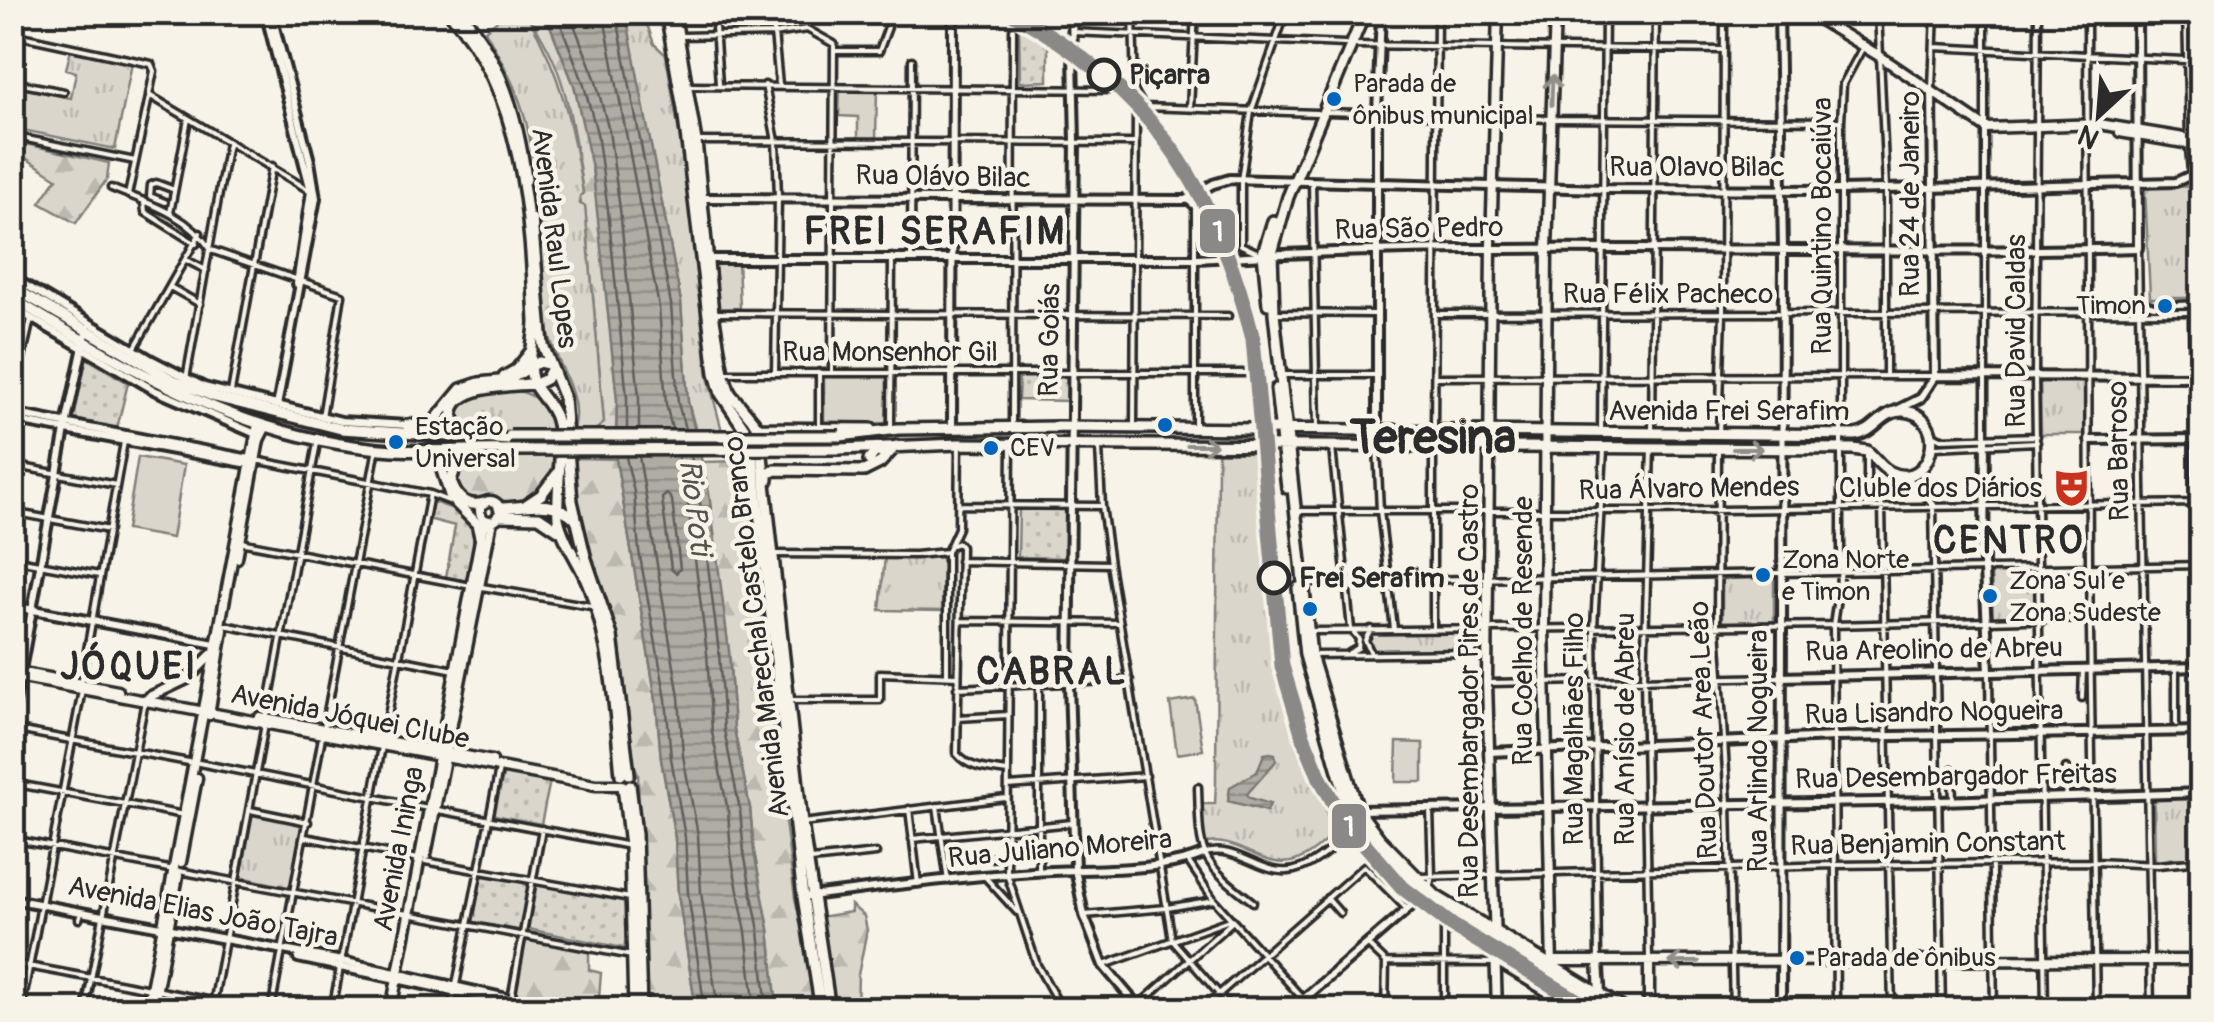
<svg xmlns="http://www.w3.org/2000/svg" width="2214" height="1022" viewBox="0 0 2214 1022" font-family="Pangolin,sans-serif">
  <defs>
    <pattern id="grass-dots" width="8" height="8" patternUnits="userSpaceOnUse" patternTransform="scale(2.5)"><rect width="8" height="8" fill="#dad6cc"/><path d="M2 2h.1M6 6h.1" fill="none" stroke="#bbb8af" stroke-width="1.8" stroke-linecap="round"/></pattern>
    <pattern id="forest-firs" width="22" height="20" patternUnits="userSpaceOnUse" patternTransform="scale(2.5)"><rect width="22" height="20" fill="#dad6cc"/><path d="M5 1l3.5 6h-7zM16 11l3.5 6h-7z" fill="#bbb8af"/></pattern>
    <pattern id="park-tufts" width="24" height="20" patternUnits="userSpaceOnUse" patternTransform="scale(2.5)"><rect width="24" height="20" fill="#dad6cc"/><path d="M3 7l-1-3M5 7V3M7 7l1-3M15 17l-1-3M17 17v-4M19 17l1-3" fill="none" stroke="#bbb8af"/></pattern>
    <pattern id="water-rules" width="6" height="5" patternUnits="userSpaceOnUse" patternTransform="scale(2.5)"><rect width="6" height="5" fill="#afaca4"/><path d="M0 2.5h6" fill="none" stroke="#8f8c86"/></pattern>
  </defs>
  <rect width="100%" height="100%" fill="#f7f3e8"/>
  <filter id="ink" filterUnits="userSpaceOnUse"><feTurbulence type="fractalNoise" baseFrequency=".01" numOctaves="2"/><feDisplacementMap in="SourceGraphic" scale="20" xChannelSelector="R" yChannelSelector="G"/><feConvolveMatrix kernelMatrix="1 2 1 2 8 2 1 2 1" color-interpolation-filters="sRGB"/></filter>
  <g filter="url(#ink)">
    <path fill="url(#grass-dots)" stroke="#82807c" stroke-width="2.5" d="M1019,27L1048,44V81L1020,82Z
      M86,358L128,383L117,428L74,419Z
      M1019,374L1067,375L1068,401L1018,400Z
      M431,501L464,513L478,532L471,582L446,577L455,526L428,519Z
      M1019,507L1068,509L1067,558L1018,557Z
      M504,772L550,781L541,824L494,815Z
      M482,874L529,883L520,931L473,922Z
      M537,883L626,900L628,949L528,929Z"/>
    <path fill="url(#forest-firs)" stroke="#82807c" stroke-width="2.5" d="M524,13H545L574,85L587,135L598,211L617,399L616,430L594,431L604,422L585,207L581,204L580,196L583,193C574,133 567,60 524,13Z
      M13,141L109,163L107,179L76,223L40,203L57,178L13,150Z
      M475,455H554C553,477 540,503 514,503C506,503 497,497 489,497C484,497 478,500 473,501L460,495C453,475 456,465 475,455Z
      M575,458L616,459L656,700L661,759L675,838L678,894L696,1009H644L638,774L634,764L622,664L576,496Z
      M741,461L746,466L753,501L759,595L771,676L772,723L795,898L810,964L814,1009H777L769,929L754,852L750,808L734,729L729,651L702,462Z
      M851,905L864,916L867,930L858,975L857,1009H835L819,917L851,912Z
      M525,937L589,952V970L601,973L598,1009L514,994Z"/>
    <path fill="url(#park-tufts)" stroke="#82807c" stroke-width="2.5" d="M506,13L527,15C562,74 572,126 583,193L580,196V204L585,206L604,423L594,431H572C585,397 554,362 548,330C537,261 543,189 526,122C518,89 501,60 485,30Z
      M625,13H643L654,44L666,55L683,157L708,377L722,431H696L688,402L681,302Z
      M71,50L132,63L115,149L13,128V86L71,98L76,72L66,69Z
      M2201,186V298H2150L2145,188Z
      M2040,377L2087,378L2088,434H2041Z
      M514,390C537,394 551,408 551,431L484,432L462,424L459,412C471,390 492,392 514,390Z
      M1069,432V439H890L819,446L906,433Z
      M1077,433L1280,434V442L1077,440Z
      M1292,434L1482,435V443L1293,442Z
      M1556,436L1779,438V443L1557,442Z
      M1218,452L1257,453C1263,583 1267,715 1340,828C1326,840 1312,855 1295,861C1263,871 1237,834 1204,844L1202,804H1215L1216,783Z
      M885,556L943,557L942,611L880,610Z
      M2034,571L2036,617L1993,619L1991,573Z
      M1774,578V621L1722,622V579Z
      M1486,629L1485,651L1372,652L1366,644L1371,630Z
      M2154,798H2197L2198,859L2173,858L2161,862L2155,859Z
      M252,812L306,823L292,888L241,877Z"/>
    <path fill="#dad6cc" stroke="#82807c" stroke-width="2.5" d="M840,87L877,88L876,140L858,139V117L839,116Z
      M738,260L740,308L719,309L711,261Z
      M888,375L886,423L824,425V376Z
      M138,457L184,465L172,538L126,530Z
      M1195,699L1203,750L1177,754L1170,703Z
      M1397,742L1423,743V782H1396Z"/>
    <path fill="url(#water-rules)" stroke="#7a7874" stroke-width="2.5" d="M545,13H625L627,20L681,302L688,402L709,493L729,651L734,729L750,808L754,852L769,929L777,1009H696L678,894L675,838L661,759L656,700L616,459L617,399L593,173L574,85Z
      M1270,753L1275,754L1276,761L1247,794L1250,798L1270,804L1267,811L1228,801L1230,787L1257,772L1264,754Z"/>
    <g fill="none" stroke-linecap="round" stroke-linejoin="round">
      <path stroke="#605f5b" stroke-width="2.5" d="M556,12L583,82L597,133L608,210L627,398V429
        M569,12L595,78L609,131L620,209L639,397V429
        M603,12L659,307L666,404L672,429
        M616,12L671,304L678,403L685,429
        M639,456L679,697L683,756L698,835L701,892L718,1010
        M678,456L687,497L707,653L712,732L728,811L731,855L746,932L755,1010
        M691,456L699,495L719,652L724,730L740,810L744,853L759,931L767,1010
        M626,457L634,492L639,551L666,699L671,758L685,837L688,893L705,1010
        M667,494L672,500L680,569L676,573L671,569L662,498Z"/>
      <defs>
        <path id="minor" d="M714,12L719,84
          M772,12L779,85
          M1133,12L1135,92L1144,107L1317,113
          M1878,12L1886,188V376
          M2038,12L2035,376L2045,1010
          M2087,12L2089,567L2096,1010
          M2186,12L2189,138
          M1072,32L1345,44
          M12,34L151,64L154,71L149,95L309,190
          M682,36L773,34L807,29L834,44L832,372
          M1351,45L1724,50
          M1935,47L2202,61
          M835,51H879L888,27L889,12
          M12,82L64,92
          M765,85L776,141L778,197L775,373
          M688,86L1113,90L1136,110L1134,424
          M1932,88L1935,12
          M1190,108L1195,12
          M1326,112L1551,119L1841,121
          M12,136L135,161
          M696,141L1134,143
          M2189,147L2191,173
          M1312,182L1317,426
          M111,188C149,203 188,215 211,250L342,295L322,417
          M128,195L149,97
          M1187,200L1195,207V425
          M165,202L150,196L151,185L156,183L172,189
          M144,203L145,212L196,244
          M170,213L188,119
          M2138,249L2151,1010
          M1259,253L1241,245V180L1251,112L1286,12
          M911,257L912,60
          M188,261L206,270
          M170,287L200,304
          M2140,302L2154,306L2202,304
          M2192,312L2202,935
          M713,313L1228,316
          M1274,313L1374,314
          M1435,314L2202,312
          M134,349L200,233
          M725,373H1245
          M1281,375H1376
          M1435,377L1935,376
          M186,379L228,143
          M231,392L272,166
          M12,402L31,319
          M819,427V372
          M891,428L892,257
          M1012,428L1013,29
          M1434,431L1437,12
          M1601,432L1605,12
          M1652,433L1656,12
          M1719,434L1723,313L1724,12
          M1933,435L1941,439L2037,436
          M1985,438V12
          M1011,444L1007,874L1037,965L1062,1010
          M1377,446L1380,511L1394,629
          M1935,447L2037,442
          M1099,448L1102,506L1110,564L1172,940L1233,1010
          M1332,448L1351,629L1359,639L1358,648L1349,653
          M1718,450L1717,626L1728,804L1733,1010
          M255,460L430,494L451,502
          M12,465L116,485
          M959,505L1102,506
          M1933,505L1942,1010
          M1867,506V455
          M1882,506L1892,1010
          M1296,511H1649L2202,503
          M12,512L109,530
          M240,542L471,586
          M953,545L958,543L961,547L957,754C969,769 989,769 1008,772
          M772,554L915,555L947,552
          M12,559L99,575
          M960,561L1110,564
          M1307,582L2202,565
          M482,587L591,606
          M960,621L1120,623
          M224,625L455,670
          M1433,629V446
          M1309,631L1833,625L2144,617
          M1370,651L1365,640L1371,629
          M1311,655L1471,653L1478,641L1471,628
          M1989,674L1994,1010
          M947,676V552L958,528L959,444
          M1490,683L1780,677
          M81,684L124,442
          M957,688L1130,680
          M2082,698L2083,669
          M789,700H880V673L957,676
          M958,718L1008,715
          M266,719L317,443
          M2176,724V667
          M324,728L377,448
          M12,729L194,763
          M199,763L428,808
          M1952,769L1953,801
          M12,783L184,815
          M1008,786L1146,776
          M1198,787C1200,856 1198,860 1253,902
          M2066,797V768
          M937,806L948,881
          M909,809L918,884
          M250,810L308,822
          M438,810L630,846
          M802,823L1006,798
          M305,837L418,859
          M12,839L174,870
          M912,839L1072,823
          M1203,854C1238,841 1265,883 1301,868C1323,859 1341,839 1358,825
          M811,860L876,853
          M425,861L630,898
          M1188,861L1214,900L1303,999
          M947,863L1007,856
          M179,871L632,956
          M1039,872V684
          M1420,877L1835,865L2095,862L2158,865L2202,861
          M986,878L1017,912
          M1429,889L1432,876L1430,809
          M1327,898L1340,913
          M1084,915L1167,908L1214,900
          M79,919L80,916
          M1367,944L1386,962L1385,1010
          M1649,958L1644,679L1651,448
          M1598,960L1594,627L1604,450
          M1386,962L1496,963L1574,1010
          M12,963L150,989
          M1104,965L1232,919
          M156,990L257,1010
          M21,1010L82,690
          M85,1010L145,701
          M212,1010L265,724
          M271,1010L322,737
          M332,1010L430,494
          M451,1010L499,769
          M509,1010L542,829
          M1133,1010L1233,921
          M1201,1010L1364,866L1408,910
          M1444,1010V926L1448,915
          M1836,1010L1833,625L1841,571V121L1843,84L1863,47"/>
        <path id="tertiary" d="M265,12L311,191L297,284
          M271,12L310,161L316,198L277,406
          M1072,12L1075,142L1069,684L1075,869L1084,915L1103,965L1141,1010
          M1779,12L1783,251L1781,1010
          M702,198L1185,200L1213,184L1230,179L1605,189L1841,190L2176,182L2191,175L2202,179
          M706,259H1197C1510,238 1825,257 2138,248L2137,12
          M12,277L152,360L204,387L341,421L407,425
          M12,307L154,390L256,434
          M1935,376L2202,377
          M1897,410L1921,398L1935,376L1932,91
          M12,413L250,459
          M12,420L249,464
          M952,428L953,12
          M1377,431V113L1381,12
          M1985,438L1984,570L1989,671
          M2089,440L2202,439
          M1901,477L1923,488L1933,505
          M12,606L215,644
          M1780,677L2202,667
          M12,719L65,430L87,328
          M1489,752L1834,737L2202,731
          M1358,810L1939,801L2202,793
          M803,897C880,887 957,877 1034,872C1082,868 1161,873 1203,854
          M12,899L342,961L561,1010
          M298,958L541,1010
          M1291,1010L1424,895"/>
        <path id="secondary" d="M1807,12L1881,57L1986,128L2099,124L2202,141
          M2120,132L2202,146
          M480 511a10 10 0 1 1 20 0a10 10 0 1 1-20 0Z
          M237,558L259,440L266,426
          M29,674L118,691
          M12,676L595,785H621
          M149,697L187,679L211,655
          M209,715L223,630
          M260,717L492,761
          M426,855L492,521
          M181,862L197,778
          M1598,960L1601,1010
          M1551,961L2202,960
          M1649,963V1010
          M147,1010L258,424
          M153,1010L178,876
          M391,1010L484,519
          M1497,1010L1487,683L1491,245L1498,12
          M1553,1010L1544,627L1547,250L1555,12"/>
        <path id="primary" d="M449,12C524,93 530,217 535,321C535,339 528,357 531,374C533,392 552,402 556,420C565,451 556,487 558,518C563,543 582,565 590,589C612,650 615,711 621,775
          M460,12C502,62 517,115 526,179
          M666,12L683,109L715,373L721,394L748,434L753,459L803,897L821,1010
          M674,12L696,141L713,313L723,373L730,393L759,428L802,823L830,1010
          M1365,12L1288,197L1272,253L1274,313L1311,655L1358,810L1380,839L1436,896L1626,1010
          M532,219L543,345L564,398L572,501L585,556L612,636L629,774
          M12,287L173,380L215,397L341,429L510,440
          M12,298C133,371 248,442 394,450C432,452 471,449 509,450
          M1268,304L1263,253L1273,221
          M504,377L516,370L532,350
          M1276,389L1287,488
          M407,425L432,424L461,389L479,383L509,380L539,362L548,364
          M756,428L871,429
          M469,434C461,431 454,427 453,417C449,383 517,387 538,383L546,379L551,370
          M839,449L959,444L1853,449L1867,451C1876,458 1880,467 1890,472C1933,493 1951,414 1903,411C1882,410 1875,433 1855,435L1058,427L898,429L840,436
          M422,453L435,456L439,461L451,498L477,524L481,541
          M474,453L457,462L451,481C456,498 466,508 484,503
          M869,460L875,452L886,453
          M768,480V474L775,470L864,471L880,463L896,446
          M526,505L541,495L557,474
          M499,508C526,508 554,497 575,519
          M498,516L539,517L560,531
          M1298,588L1305,655L1344,792L1359,824L1391,863L1432,901L1613,1010
          M630,785L636,834L641,1010
          M623,786L630,846L634,1010"/>
      </defs>
      <use href="#minor" stroke="#2b2b2b" stroke-width="11"/>
      <use href="#tertiary" stroke="#2b2b2b" stroke-width="14"/>
      <use href="#secondary" stroke="#2b2b2b" stroke-width="15"/>
      <use href="#primary" stroke="#2b2b2b" stroke-width="16"/>
      <use href="#minor" stroke="#f7f3e8" stroke-width="4"/>
      <use href="#tertiary" stroke="#f7f3e8" stroke-width="6"/>
      <use href="#secondary" stroke="#f7f3e8" stroke-width="8"/>
      <use href="#primary" stroke="#f7f3e8" stroke-width="9"/>
      <path stroke="#2b2b2b" stroke-width="2.5" d="M1266,492C1264,543 1267,594 1280,643"/>
      <defs>
        <path id="primary-bridge" d="M510,436H840
          M509,450L839,449"/>
      </defs>
      <use href="#primary-bridge" stroke="#2b2b2b" stroke-width="16" stroke-linecap="butt"/>
      <use href="#primary-bridge" stroke="#f7f3e8" stroke-width="9"/>
      <defs>
        <path id="rail-1" d="M1010,12C1151,88 1215,186 1253,339L1282,666L1303,736L1320,778L1342,818L1403,888L1453,926L1593,1010"/>
      </defs>
      <use href="#rail-1" stroke="#f7f3e8" stroke-width="22"/>
      <use href="#rail-1" stroke="#8a8988" stroke-width="15"/>
    </g>
    <defs><path id="oneway-shaft" d="M-6 0H5M1.5-3L5.5 0L1.5 3" fill="none" stroke-width="1.6" stroke-linecap="round" stroke-linejoin="round" transform="scale(2.5)"/></defs>
    <g stroke="#918f8a">
      <use href="#oneway-shaft" transform="translate(1552 90) rotate(-88)"/>
      <use href="#oneway-shaft" transform="translate(1202 445)"/>
      <use href="#oneway-shaft" transform="translate(1748 449)"/>
      <use href="#oneway-shaft" transform="translate(1684 962) rotate(179)"/>
    </g>
  </g>
  <defs>
    <symbol id="theatre-bare" viewBox="-9 -9 18 18"><path d="M-5-5.5Q0-4 5-5.5V0Q5 5 0 6Q-5 5-5 0ZM-3.3-2.5H-1v1.5H-3.3ZM1-2.5H3.3v1.5H1ZM-2.8 1Q0 5.5 2.8 1Z" fill="#c8321e" stroke="#f7f3e8" stroke-width="2.5" paint-order="stroke"/></symbol>
  </defs>
  <g fill-rule="evenodd">
    <use href="#theatre-bare" x="2044" y="460" width="55" height="55"/>
  </g>
  <g fill="#f7f3e8" stroke="#2b2b2b" stroke-width="5">
    <circle cx="1104" cy="75" r="15"/>
    <circle cx="1274" cy="578" r="15"/>
  </g>
  <g fill="#0065bd" stroke="#f7f3e8" stroke-width="4">
    <circle cx="1334" cy="99" r="9"/>
    <circle cx="2165" cy="306" r="9"/>
    <circle cx="1165" cy="425" r="9"/>
    <circle cx="396" cy="442" r="9"/>
    <circle cx="991" cy="448" r="9"/>
    <circle cx="1763" cy="575" r="9"/>
    <circle cx="1990" cy="596" r="9"/>
    <circle cx="1310" cy="609" r="9"/>
    <circle cx="1797" cy="958" r="9"/>
  </g>
  <g text-anchor="middle" dominant-baseline="central" stroke-width="9" stroke-linejoin="round" paint-order="stroke">
    <g font-size="26" fill="#2b2b2b" stroke="#f7f3e8" text-anchor="start">
      <text x="1353" y="84">Parada de<tspan x="1353" dy="32">ônibus municipal</tspan></text>
      <text x="2146" y="306" text-anchor="end">Timon</text>
      <text x="415" y="427">Estação<tspan x="415" dy="32">Universal</tspan></text>
      <text x="1010" y="448">CEV</text>
      <text x="1782" y="560">Zona Norte<tspan x="1782" dy="32">e Timon</tspan></text>
      <text x="2009" y="581">Zona Sul e<tspan x="2009" dy="32">Zona Sudeste</tspan></text>
      <text x="1816" y="958">Parada de ônibus</text>
    </g>
    <g font-size="28" font-weight="bold" fill="#2b2b2b" stroke="#f7f3e8" text-anchor="start">
      <text x="1129" y="75">Piçarra</text>
      <text x="1299" y="578">Frei Serafim</text>
    </g>
    <g font-size="28" fill="#2b2b2b" stroke="#f7f3e8">
      <text x="1697" y="167">Rua Olavo Bilac</text>
      <text transform="translate(943 177) rotate(1)">Rua Olávo Bilac</text>
      <text transform="translate(1910 194) rotate(-90)">Rua 24 de Janeiro</text>
      <text transform="translate(1822 226) rotate(-90)">Rua Quintino Bocaiúva</text>
      <text transform="translate(1419 229) rotate(-1)">Rua São Pedro</text>
      <text transform="translate(554 238) rotate(83)">Avenida Raul Lopes</text>
      <text x="1668" y="294">Rua Félix Pacheco</text>
      <text transform="translate(2016 331) rotate(-90)">Rua David Caldas</text>
      <text transform="translate(1050 340) rotate(-89)">Rua Goiás</text>
      <text x="890" y="352">Rua Monsenhor Gil</text>
      <text x="1729" y="411">Avenida Frei Serafim</text>
      <text transform="translate(2119 451) rotate(-91)">Rua Barroso</text>
      <text transform="translate(1689 489) rotate(-1)">Rua Álvaro Mendes</text>
      <text transform="translate(757 627) rotate(-97)">Avenida Marechal Castelo Branco</text>
      <text transform="translate(1523 631) rotate(-90)">Rua Coelho de Resende</text>
      <text transform="translate(1934 650) rotate(-1)">Rua Areolino de Abreu</text>
      <text transform="translate(1469 691) rotate(-90)">Rua Desembargador Pires de Castro</text>
      <text transform="translate(1934 713) rotate(-1)">Rua Lisandro Nogueira</text>
      <text transform="translate(350 717) rotate(11)">Avenida Jóquei Clube</text>
      <text transform="translate(1574 729) rotate(-90)">Rua Magalhães Filho</text>
      <text transform="translate(1625 729) rotate(-90)">Rua Anísio de Abreu</text>
      <text transform="translate(1704 730) rotate(-92)">Rua Doutor Area Leão</text>
      <text transform="translate(1758 751) rotate(-90)">Rua Arlindo Nogueira</text>
      <text transform="translate(1956 777) rotate(-1)">Rua Desembargador Freitas</text>
      <text transform="translate(1928 844) rotate(-1)">Rua Benjamin Constant</text>
      <text transform="translate(399 849) rotate(-79)">Avenida Ininga</text>
      <text transform="translate(1060 849) rotate(-5)">Rua Juliano Moreira</text>
      <text transform="translate(203 912) rotate(11)">Avenida Elias João Tajra</text>
    </g>
    <g font-size="28" fill="#2b2b2b" stroke="#f7f3e8" text-anchor="end">
      <text x="2042" y="488">Cluble dos Diários</text>
    </g>
    <g font-size="30" font-style="italic" fill="#53524f" stroke="#f7f3e8">
      <text transform="translate(695 507) rotate(83)">Rio Poti</text>
    </g>
    <g font-size="38" font-weight="bold" letter-spacing="2.5" fill="#2b2b2b" stroke="#f7f3e8">
      <text x="935" y="232">FREI SERAFIM</text>
      <text x="2009" y="541">CENTRO</text>
      <text x="129" y="667">JÓQUEI</text>
      <text x="1052" y="672">CABRAL</text>
    </g>
    <g font-size="48" font-weight="bold" fill="#2b2b2b" stroke="#f7f3e8">
      <text x="1433" y="438">Teresina</text>
    </g>
  </g>
  <g stroke="#f7f3e8" stroke-width="4">
    <rect x="1198" y="207" width="39" height="48" rx="10" fill="#8a8988"/>
    <rect x="1330" y="802" width="38" height="48" rx="10" fill="#8a8988"/>
  </g>
  <g font-size="28" text-anchor="middle" font-weight="bold" fill="#fff">
    <text x="1218" y="241">1</text>
    <text x="1349" y="836">1</text>
  </g>
  <rect width="2214" height="1022" fill="none" stroke="#f7f3e8" stroke-width="50"/>
  <rect x="25" y="25" width="2164" height="972" fill="none" stroke="#2b2b2b" stroke-width="4" filter="url(#ink)"/>
  <g transform="translate(2099 115) rotate(206)" stroke="#f7f3e8" stroke-width="8" paint-order="stroke">
  <path d="M0-8L18 38L0 25L-18 38Z" fill="#2b2b2b"/>
  <text y="-15" font-size="28" font-weight="bold" text-anchor="middle" fill="#2b2b2b">N</text>
  </g>
</svg>
